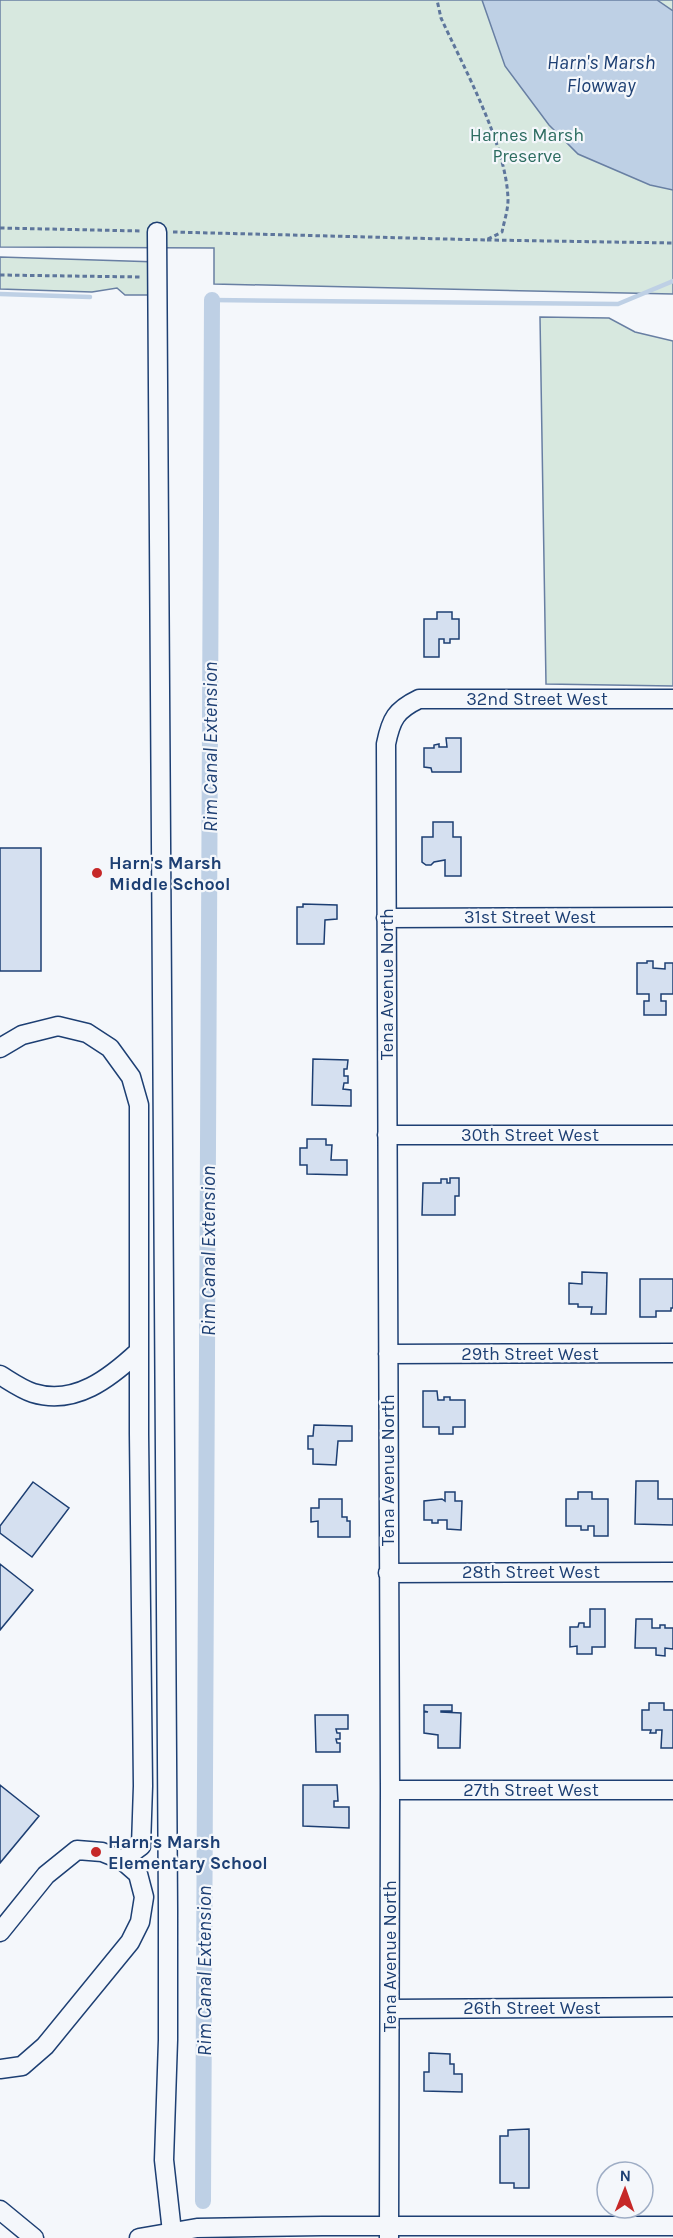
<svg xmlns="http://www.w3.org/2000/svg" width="673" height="2238" viewBox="0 0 673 2238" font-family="Karla,sans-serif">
  <rect width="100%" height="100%" fill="#f4f7fb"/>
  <path fill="#d7e8df" stroke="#687fa3" stroke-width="1.5" d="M0,0H673V294L214,284V248L0,247Z
    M0,257L158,262V295H125L117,288L92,292L0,289Z
    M540,317L609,318L635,332L673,341V686L546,684Z"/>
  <path fill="#bed0e5" stroke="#687fa3" stroke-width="1.5" d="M482,0H657L673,11V190L650,185L578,154L549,125L505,66Z"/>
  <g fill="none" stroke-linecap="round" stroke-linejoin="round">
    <path stroke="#bed0e5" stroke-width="4.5" d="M0,294L90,297
      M212,300L618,304L673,281"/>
    <path stroke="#bed0e5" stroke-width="16" d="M203,2201L212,300"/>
  </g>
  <path fill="#d5e0f0" stroke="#1d3f73" stroke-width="1.5" d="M437,612H452V619H459V639H450V643H444V639H439V657H424V619H437Z
    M446,738H461V772H432L431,768L424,767V748H434V745L439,744V747H447Z
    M433,822H453V837H461V876H445V860L434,862L431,865H426L422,862V837H433Z
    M0,848H41V971H0Z
    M303,904L337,905V919L325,920L324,944H297V907H303Z
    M647,961H653V968L665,969V963H673V994H661V1001H666V1015H644V1001H649V994H637V963H647Z
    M313,1059L348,1060L347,1069H344V1076H348V1083H344L343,1089L351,1090V1106L312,1105Z
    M307,1139H326V1145H332L331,1160H347V1175L307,1174V1165H300V1148H307Z
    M450,1178H459V1196H455V1215H422L423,1183H441V1179H447V1183H450Z
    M582,1272L607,1273L606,1314H591L592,1307H578V1304H569V1283L582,1284Z
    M640,1279H673V1308H671V1311H656V1317H640Z
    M423,1391H437L438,1400H444V1397H450V1400H465V1427H453V1434H439V1427H423Z
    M314,1425L352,1426V1441H338L336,1465L313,1464V1449H308V1436H313Z
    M636,1481H658V1499H673V1525L635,1524Z
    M33,1482L69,1508L32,1557L0,1533V1526Z
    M445,1492H455V1501H462L461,1530L447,1529V1520H438V1523H432V1520H424V1501L442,1499L445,1501Z
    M578,1492H592V1499H608V1536H594V1526H588V1530H581V1526H566V1499H578Z
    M319,1499H342V1517H347V1521H350V1537H318V1521L311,1522V1508H319Z
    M0,1564L33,1590L0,1630Z
    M590,1609H605V1647H592V1654H577V1646L570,1647V1627H578L579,1623H584V1627H590Z
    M636,1619H652V1628H660V1625H665V1628H673V1649L665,1648V1656L656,1655V1648H635Z
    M649,1703H664V1710H673V1748H661L662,1730H656V1733H650L651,1730H642V1710H649Z
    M424,1705H452V1711H441V1712L461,1713L460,1748H438V1735L424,1733V1712H428L424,1711Z
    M315,1715H348V1729H336L337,1733H340V1739H336L337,1743H340V1752H316Z
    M0,1785L39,1816L0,1863Z
    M303,1785H337L338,1801H334V1807H349V1828L303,1826Z
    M429,2053L450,2054V2064H454V2074H462V2092L424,2091V2072H429Z
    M529,2129V2188H514V2183H500V2136H508V2130Z"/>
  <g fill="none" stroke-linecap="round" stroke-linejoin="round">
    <defs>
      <path id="minor" d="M157,232L168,1910V2040L164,2160L172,2232
        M386,918L673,917
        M0,1048L22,1035L58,1026L87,1033L110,1048L131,1077L139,1105V1434L143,1786L141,1846L122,1860
        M387,1135H673
        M388,1354L673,1353
        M0,1375C10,1381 21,1389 33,1393C75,1406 110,1378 139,1351
        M388,1573L673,1572
        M390,1790H673
        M0,1932L46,1875L77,1850L102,1852L122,1860L138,1874L144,1897L140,1922L130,1942L45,2046L22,2066L0,2069
        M390,2009L673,2007
        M0,2210L34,2238
        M139,2238L197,2228L322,2226H673
        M389,2238L390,1790L386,744C391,719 396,710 419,699H673"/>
    </defs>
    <use href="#minor" stroke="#1d3f73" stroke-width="21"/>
    <path stroke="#5e769c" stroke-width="3" stroke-dasharray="4.5 3" stroke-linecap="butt" d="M0,228L142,231
      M173,232L486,240L502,232C504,222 508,210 508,200C507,146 464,68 441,18L437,0
      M487,240L673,243
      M0,275L141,277"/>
    <use href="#minor" stroke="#f4f7fb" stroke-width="18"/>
  </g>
  <g fill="#c62828" stroke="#f4f7fb" stroke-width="2">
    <circle cx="97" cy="873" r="6"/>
    <circle cx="96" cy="1852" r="6"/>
  </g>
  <g text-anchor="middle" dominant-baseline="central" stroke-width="4.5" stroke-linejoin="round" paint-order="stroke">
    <g font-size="18" fill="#2c6c60" stroke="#f4f7fb">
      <text x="527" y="135">Harnes Marsh<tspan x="527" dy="21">Preserve</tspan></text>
    </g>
    <g font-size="18" fill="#1d3f73" stroke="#f4f7fb">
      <text x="537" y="699">32nd Street West</text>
      <text x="530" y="917">31st Street West</text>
      <text transform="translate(387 984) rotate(-90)">Tena Avenue North</text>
      <text x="530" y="1135">30th Street West</text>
      <text x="530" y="1354">29th Street West</text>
      <text transform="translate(388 1470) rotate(-90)">Tena Avenue North</text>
      <text x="531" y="1572">28th Street West</text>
      <text x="531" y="1790">27th Street West</text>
      <text transform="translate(390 1956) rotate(-90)">Tena Avenue North</text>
      <text x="532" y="2008">26th Street West</text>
    </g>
    <g font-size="18" font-weight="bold" fill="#1d3f73" stroke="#f4f7fb" text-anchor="start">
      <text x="109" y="863">Harn's Marsh<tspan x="109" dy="21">Middle School</tspan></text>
      <text x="108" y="1842">Harn's Marsh<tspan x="108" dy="21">Elementary School</tspan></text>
    </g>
    <g font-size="20" font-style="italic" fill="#1d3f73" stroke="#f4f7fb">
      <text x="601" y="62">Harn's Marsh<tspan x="601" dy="23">Flowway</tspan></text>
      <text transform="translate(210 747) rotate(-90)">Rim Canal Extension</text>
      <text transform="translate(208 1251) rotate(-90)">Rim Canal Extension</text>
      <text transform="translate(204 1971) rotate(-90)">Rim Canal Extension</text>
    </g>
  </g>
  <g transform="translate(625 2190) rotate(1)"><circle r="28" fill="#f4f7fb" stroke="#9eadc5" stroke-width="1.5"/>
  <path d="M0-4.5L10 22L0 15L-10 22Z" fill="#c62828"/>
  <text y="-9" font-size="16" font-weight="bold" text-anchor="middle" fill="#1d3f73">N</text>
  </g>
</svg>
